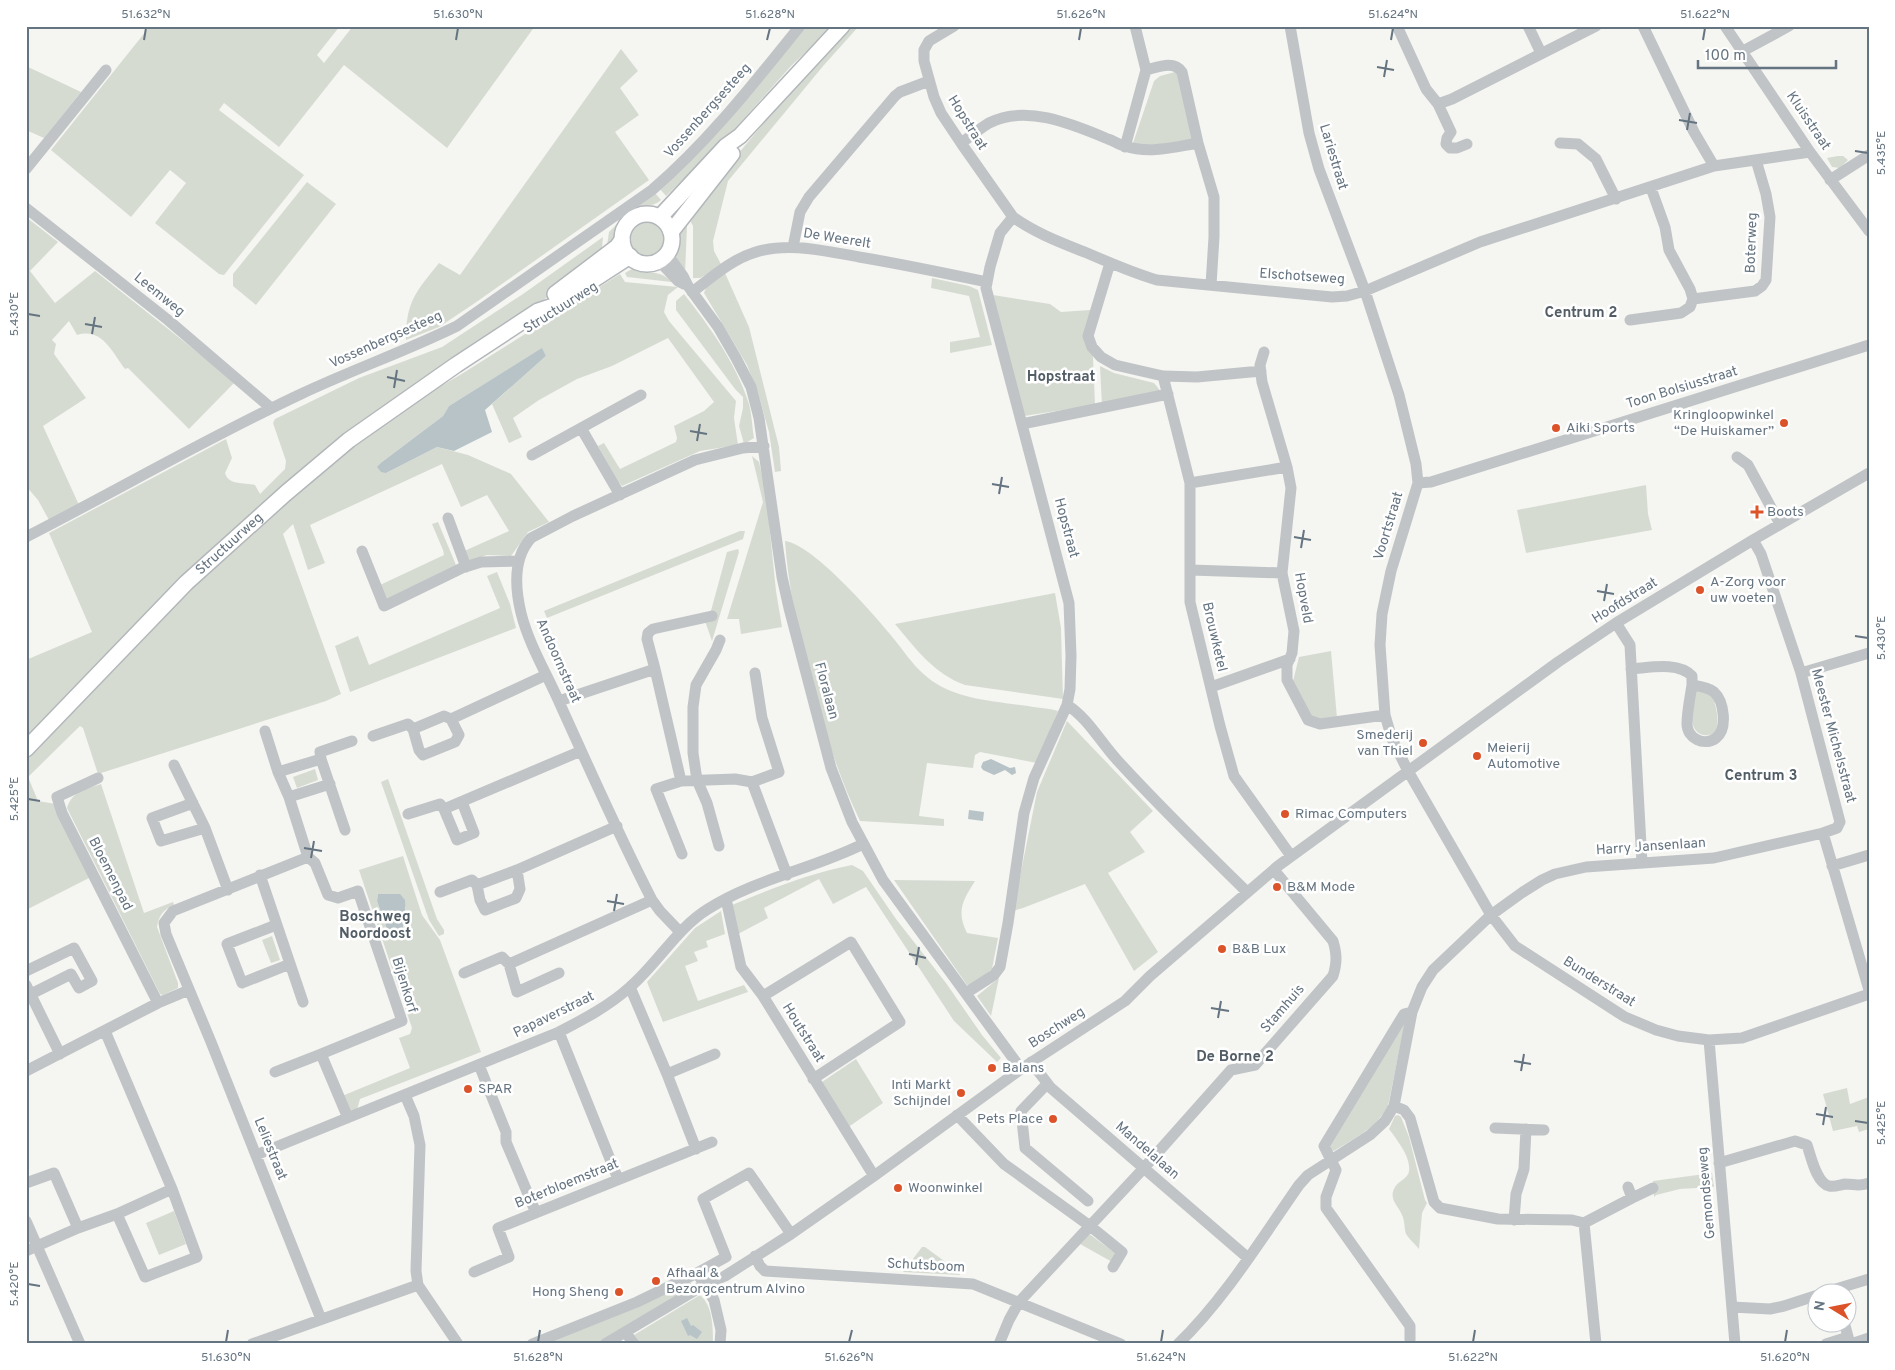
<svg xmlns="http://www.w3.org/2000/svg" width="1895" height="1370" viewBox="0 0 1895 1370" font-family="Overpass,sans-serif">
  <rect width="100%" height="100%" fill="#f5f5f1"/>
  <path fill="#d6dbd2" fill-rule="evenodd" d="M150,26H340L317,55L324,63L353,26H422L425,28L427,26H535L447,148L344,65L279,147L224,103L219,110L304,175L224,275L219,274L155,223L186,183L170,170L131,217L51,150Z
    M805,26H833L791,66L732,132L666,196L660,189Z
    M848,26H859L824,65L728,181L713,241L714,251L722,266L700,278H693V226L687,215L798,82Z
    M621,49L638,71L620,88L639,115L615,132L649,180L475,303L439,327L406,340C406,301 416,292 439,263L460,275Z
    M26,66L81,92L44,138L26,130Z
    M1175,72L1179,74L1195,142L1132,146L1154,81L1160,76Z
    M1838,156H1843L1848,160L1840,168L1832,167L1827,158Z
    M307,182L336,204L256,305L233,286V274Z
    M655,193L661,200C654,206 651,204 643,207C625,213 618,224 615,242L607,246L609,232L626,215Z
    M26,217L58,242L30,271L55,303L95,271L235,382L189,429L128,368L125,369C112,352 102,327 77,335L69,321L52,340L56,344L54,354L86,398L43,426L79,505L49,520L38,500L26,486Z
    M629 239a18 18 0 1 1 36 0a18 18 0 1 1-36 0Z
    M685,223L687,226L685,274L675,257L679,245L678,232Z
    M603,237L602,247L605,252L537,305L328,451L26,743V660L92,632L49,533L226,439L232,458L225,473C229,486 244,482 255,485L260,494L285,469L286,461L273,423L275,419L359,378L442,347L523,294Z
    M632,269C650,277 657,267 672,282L627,277L625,273Z
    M725,273L749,327L779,447L781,471L775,472L769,432L758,393L747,365L704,293L707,285Z
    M620,274L625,282L678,287L668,295L664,312L669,321L736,401L734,418L738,445L700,451L622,486L618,481L598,446L604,443L620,469L676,442L677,438L674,426L704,411L714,402L668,338L612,366L577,379L539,400L513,418L522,437L509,443L492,404L546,356L542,349L449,406L443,416L382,462L386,473L437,447L468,455L511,474L549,522L528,532L511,556L487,555L466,562L462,552L509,531L487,495L461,507L442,464L310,525L325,563L308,570L293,524L283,534L341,694L326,701L98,774L83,728L80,726L28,777L38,801L56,804L89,878L26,910V758L184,588L296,490L408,405L460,375Z
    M932,278L969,286L978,290L992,345L950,353V342L980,337L969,296L931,288Z
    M684,294C710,327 736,363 749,404C752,415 752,427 754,438L744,444L739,426L743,408V397L735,389L676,310V301Z
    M993,295L1050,304L1061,312L1090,310L1089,347L1093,357L1095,405L1024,416Z
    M1100,366L1114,373L1154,383L1162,393L1102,407Z
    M752,456L759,462L766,493L776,591L782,627L741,634L739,619H727L763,502Z
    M1646,485L1648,514L1652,530L1526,553L1517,510Z
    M438,522L456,565L387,599L380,585L444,555L443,550L432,524Z
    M740,531H745L743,539L547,618L544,611Z
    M785,541C812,544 871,611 889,633C902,648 912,665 927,677C955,700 994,701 1028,706C1038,708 1049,708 1058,711L1037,763L980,752L975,755L973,768L927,763L919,816L944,819V826L860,821C837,773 822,724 809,673C798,630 788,586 785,541Z
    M738,549L739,552L712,641L705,621L709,618L727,552Z
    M497,572L510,604L516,628L350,692L335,646L358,636L369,665L500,608L487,576Z
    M1055,593L1061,628L1063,699L965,685C934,674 915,648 895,624Z
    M1331,651L1337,718L1316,721L1310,715L1293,681L1299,657Z
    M1695,691L1705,692L1712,696C1717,708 1719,719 1716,732C1705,739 1693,734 1692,720C1690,711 1694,700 1695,691Z
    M1067,721L1153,811L1130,832L1145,852L1108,873L1158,952L1134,971L1085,884L1023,908L1013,911L1037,792Z
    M315,769L318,780L297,788L293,777Z
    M388,779L437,919L444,930V934L439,936L429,920L381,782Z
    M101,784L144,913L173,902L174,905C163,910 159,915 157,927L178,983V988L163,995L160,994L67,808C72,791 86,789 101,784Z
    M403,856L422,915L440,940L481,1052L360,1099L357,1110L348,1112L342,1096L410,1068L399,1038L410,1034L412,1028L359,870ZM378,894L406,907L404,927L394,932L387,929L377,901Z
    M852,865L863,871L896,919L946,983L982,1035L1001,1058L997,1062L954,1021L866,887L833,904L819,879L764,908L768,918L738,934L732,905C771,889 810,873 852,865Z
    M894,880L975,881C963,900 956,911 967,933L998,938L992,969L974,985H967Z
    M721,911L725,934L706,941L708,947L694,952L698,961L685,966L698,1001L744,985L748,992L663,1022L647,982L695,928Z
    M272,936L280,960L271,963L262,940Z
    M999,978L991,1016L977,996Z
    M1405,1022L1388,1106C1376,1128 1355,1138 1334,1151L1330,1150L1329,1144Z
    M856,1059L883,1103L847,1128L819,1084Z
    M1847,1088L1850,1104L1869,1097V1129L1859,1132L1857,1126L1833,1131L1823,1094Z
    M1398,1115L1401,1117L1409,1137L1425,1200L1427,1203L1422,1213L1419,1249C1415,1244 1409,1239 1406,1234C1404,1228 1405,1221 1402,1215C1398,1205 1388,1199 1395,1187C1398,1181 1408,1179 1409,1171C1411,1157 1397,1140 1389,1129L1395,1116Z
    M1712,1173L1714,1187L1680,1189L1656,1195L1654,1197L1653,1181Z
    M174,1211L186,1244L159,1255L146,1223Z
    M1088,1233L1119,1256L1114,1263L1080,1244Z
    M922,1247H925L958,1271L960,1275L903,1272Z
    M690,1281L692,1286L596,1344H544Z
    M700,1295C713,1306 713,1328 713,1344H640L634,1335Z"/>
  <path fill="#b7c3c7" d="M542,348L546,356L485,410L492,432L454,451L437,447L386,473L381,472L377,467L382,462L443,416L449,406Z
    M991,759L1010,768L1015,767L1016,773L1012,775L1005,770L994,775L983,770L981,767L983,762Z
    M969,810L984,812L983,821L968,819Z
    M378,894H400L405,900L406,918L402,930L394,932L387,929L377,901Z
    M687,1318L691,1326L693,1325L702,1332L697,1339L690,1335L688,1336L681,1321Z"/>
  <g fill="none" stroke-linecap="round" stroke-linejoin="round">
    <defs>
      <g id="major">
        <circle cx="647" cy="239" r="25"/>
        <path d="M660,217L726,146L740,136L842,26"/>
        <path d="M671,232L732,154"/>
        <path d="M555,294L617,247L622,240"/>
        <path id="s1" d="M26,749L186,583L286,493L349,440L456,365L538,311L553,306L630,256"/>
      </g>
    </defs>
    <use href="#major" stroke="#b3b7bb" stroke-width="18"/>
    <path stroke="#c0c4c7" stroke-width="11" d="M954,26L929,41L924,50V61L934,97L941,113L961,143L1013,217C1035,233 1062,243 1087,253C1110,263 1133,273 1157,280L1332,297L1347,296L1365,291L1480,242L1714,166L1810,152
      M1290,26L1309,133L1319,169L1365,291L1399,395L1416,464L1418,483L1391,571L1382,614L1380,645L1385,715L1392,739L1408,771L1491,915L1515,946L1625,1017L1656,1030L1678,1036L1709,1040L1742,1038L1869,994
      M1397,26L1426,89L1438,104L1452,99L1596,26
      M1528,26L1541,53
      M1643,26L1694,132L1714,166
      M1725,26L1810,152L1869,231
      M1743,51L1789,26
      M1146,70C1158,67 1174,60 1182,72L1198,143L1214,197V237L1211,285
      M1438,104L1451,132L1447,138L1446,144L1450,148H1457L1467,144
      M961,143C970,137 979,129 989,123C1026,104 1072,124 1108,139C1114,141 1119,145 1125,146C1149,154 1174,147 1198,143
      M1560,143L1578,144L1596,159L1616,199
      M1125,147L1146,70L1135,26
      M26,169L106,70
      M1830,180L1869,155
      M1651,188L1665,227L1669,250L1690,289L1693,299
      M26,208L168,320L271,408
      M793,247L800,212L809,197L895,96L900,92L929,81
      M667,254L683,276L688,286L718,327L736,358L751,387L759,418L782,577L789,608L831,768L852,822L883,880L1021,1069
      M659,261L678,281L684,284
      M1110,263L1088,336L1092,347L1101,357L1115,365L1163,376L1197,377L1261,371
      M692,292C711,278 731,260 753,253C787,241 825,251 859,257C902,264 944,273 987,282
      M1693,299L1755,291L1762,286L1766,280L1770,217L1766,194L1756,160
      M1630,320L1681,313L1690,307L1693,299
      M1264,352L1260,365L1262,382L1287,467L1291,488L1282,573L1294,631L1292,653L1287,665V680L1308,720L1320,724L1385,715
      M1163,376L1190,483V602L1220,726L1234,776L1291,856
      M1022,424L1168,394
      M581,428L620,495
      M532,455L641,395
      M1737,457L1748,465L1780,524
      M1190,483L1287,467
      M1418,483L1431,482L1869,345
      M448,518L466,567
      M26,537C118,490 207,438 301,394C352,370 406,351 457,326L652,190C708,142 754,83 800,26
      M1753,540L1761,554L1801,673L1840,822L1837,828L1823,833L1869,990
      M362,551L384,606L462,568L481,562L518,561
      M1191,570L1282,573
      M1616,623L1630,645L1642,863
      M655,669L647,639L648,633L653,629L712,616
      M1631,669C1648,668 1678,661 1692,676V685C1699,686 1708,687 1714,692C1724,701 1728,729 1716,738C1704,747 1687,738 1687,724C1687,712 1690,698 1692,685
      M1801,673L1869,653
      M1211,687L1290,659
      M559,701L655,669L681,781L735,779L752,782L787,875
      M1067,705C1088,718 1101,743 1118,761C1159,806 1203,849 1247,892
      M413,729L419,750L423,755L455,742L459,735L451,719L546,675
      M265,731L278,772L289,797L308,857
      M373,736L408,724L413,729L444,716L451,719
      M321,759L345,830
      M174,765L205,828L228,890
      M278,772L321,759L320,752L352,741
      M98,778L57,797L62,813L158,1003
      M681,781L656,789L682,854
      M752,782L779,772L762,718L755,673
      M289,797L330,784
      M193,803L152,818L161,841L205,828
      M444,809L457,840L474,833L462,802
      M408,814L440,804L444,809L581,751
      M719,846L707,803L697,780L693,753V707L696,685L716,650L720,640
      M1832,866L1869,855
      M260,875L303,1002
      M477,885L480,900L485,910L516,898L520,889L517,870L617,826
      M440,892L472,880L477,885L517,870
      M726,899L741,967L763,996L874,1176
      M276,925L227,944L242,983L290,964
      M680,932L660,911L652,900C619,836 590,770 560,704C547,674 529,645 521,613C515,588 513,558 531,538L573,516L695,460L743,448L764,446
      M509,964L517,992L559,973
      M26,971L74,948L92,981L79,988L71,974L31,994
      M464,973L502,957L509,964L652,900
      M26,985L60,1054
      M630,987L667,1074L696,1149
      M966,993L994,975L1000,967L1008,923L1024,813L1034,778L1067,705L1070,689L1071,656L1069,603L986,288L990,267L1000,233L1013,217
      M763,996L851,942L900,1022L813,1079
      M105,1031L172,1189L197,1257L145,1277L117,1214
      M559,1032L618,1179
      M1709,1040L1735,1344
      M321,1054L402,1021L358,891L338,898L328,895L315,863L308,857L173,911L164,923L166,934L211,1042L321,1319
      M1031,1062L1051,1088L1248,1258
      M479,1065L506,1132V1142L536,1213
      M26,1071L158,1003L189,990
      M275,1072L321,1054L348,1118
      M667,1074L715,1054
      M1047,1084L1021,1111L1025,1148L1088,1201
      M405,1095L414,1116L420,1145L416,1271L418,1285L458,1344
      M1394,1106L1404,1110L1410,1118L1434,1202L1440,1208L1498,1219L1572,1220L1584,1223
      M957,1115L1004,1164L1090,1226L1122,1252L1113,1267
      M1495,1128L1544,1130
      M256,1155L559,1032C584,1019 609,1006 630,987C658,963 677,928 708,909C755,879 813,869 863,844
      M1719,1163L1795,1141L1807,1145C1811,1156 1816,1183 1829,1186C1835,1187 1839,1185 1845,1184C1854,1184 1860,1187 1869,1183
      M26,1183L54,1173L78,1228L37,1246L26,1221
      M1632,1198L1653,1188
      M1514,1220L1516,1194L1524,1169L1526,1129
      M1584,1223L1596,1344
      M1584,1223L1632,1198L1628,1187
      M78,1228L117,1214L172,1189
      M26,1251L37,1246L80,1344
      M755,1256L760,1266L765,1271L973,1284L1121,1344
      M474,1272L509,1257L498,1228L712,1142
      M697,1273L726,1257L703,1199L749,1173L791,1234
      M1826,1292L1869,1279
      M1732,1307L1770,1309L1784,1306L1818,1295
      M1844,1322L1850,1344
      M626,1333L634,1344
      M1410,1340V1326L1326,1208V1197L1336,1170L1324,1146L1404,1014L1412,1012
      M252,1344L418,1285
      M532,1344L637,1302L697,1273L714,1300L721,1330L720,1344
      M605,1344L704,1285L725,1276L791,1234L874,1176L1021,1069L1125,1001L1150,976L1278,866L1558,662L1616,623L1753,540L1869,473
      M999,1344L1009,1320L1019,1302L1143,1169L1231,1070L1255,1065L1333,976C1337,963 1337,954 1333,941L1274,870
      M1178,1344C1224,1300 1262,1238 1299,1185L1308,1175L1370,1135L1385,1121L1394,1106L1412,1012L1422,987L1433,970L1491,915L1523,892L1542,880L1555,874L1586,867L1714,858L1823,833
      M1826,1344L1848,1337
      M1851,1344L1869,1338"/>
    <use href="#major" stroke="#fff" stroke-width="15"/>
  </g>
  <path fill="none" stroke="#657481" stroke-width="2" d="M144,40L146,28M456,40L458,28M767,40L770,28M1079,40L1081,28M1391,40L1393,28M1703,40L1705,28M1377,67L1394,70M1384,77L1387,60M1679,120L1697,123M1687,130L1690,113M1855,151L1868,153M28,314L40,316M85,324L102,327M92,334L95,317M387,377L405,381M394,388L397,370M690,431L707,434M697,441L700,424M992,484L1009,487M999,494L1002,477M1294,537L1311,540M1301,548L1304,530M1597,591L1614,594M1604,601L1607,584M1855,636L1868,638M28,799L40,801M304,848L322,851M311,858L314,841M607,901L624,904M614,911L617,894M909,954L926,958M916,965L919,947M1211,1008L1229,1011M1218,1018L1221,1001M1514,1061L1531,1064M1521,1071L1524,1054M1816,1114L1833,1117M1855,1121L1868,1123M1823,1125L1826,1107M28,1284L40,1286M226,1342L228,1330M538,1342L540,1330M849,1342L852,1330M1161,1342L1163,1330M1473,1342L1475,1330M1785,1342L1787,1330"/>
  <g fill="#dc532a" stroke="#fff" stroke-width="2">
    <circle cx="1784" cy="423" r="5"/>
    <circle cx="1556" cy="428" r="5"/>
    <path d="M1754.5 504.5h5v5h5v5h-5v5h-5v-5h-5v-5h5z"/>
    <circle cx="1700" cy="590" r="5"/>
    <circle cx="1423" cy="743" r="5"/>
    <circle cx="1477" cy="756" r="5"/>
    <circle cx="1285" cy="814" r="5"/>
    <circle cx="1277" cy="887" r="5"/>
    <circle cx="1222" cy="949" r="5"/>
    <circle cx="992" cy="1068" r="5"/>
    <circle cx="468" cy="1089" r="5"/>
    <circle cx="961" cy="1093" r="5"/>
    <circle cx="1053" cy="1119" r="5"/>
    <circle cx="898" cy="1188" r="5"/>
    <circle cx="656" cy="1281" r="5"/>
    <circle cx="619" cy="1292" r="5"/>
  </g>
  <g text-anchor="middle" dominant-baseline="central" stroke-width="5" stroke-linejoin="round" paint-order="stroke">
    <g font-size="14" fill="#657481" stroke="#fff">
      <text transform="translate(708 111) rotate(-48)">Vossenbergsesteeg</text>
      <text transform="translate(1808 121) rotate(56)">Kluisstraat</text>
      <text transform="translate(967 123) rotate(58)">Hopstraat</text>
      <text transform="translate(1333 157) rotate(73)">Lariestraat</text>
      <text transform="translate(837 239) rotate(9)">De Weerelt</text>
      <text transform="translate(1752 243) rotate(-88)">Boterweg</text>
      <text transform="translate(1302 277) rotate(4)">Elschotseweg</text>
      <text transform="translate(159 295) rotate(39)">Leemweg</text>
      <text transform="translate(561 308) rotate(-32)">Structuurweg</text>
      <text transform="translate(386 340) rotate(-24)">Vossenbergsesteeg</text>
      <text transform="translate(1682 388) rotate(-17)">Toon Bolsiusstraat</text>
      <text transform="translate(1389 526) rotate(-73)">Voortstraat</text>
      <text transform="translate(1066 528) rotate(75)">Hopstraat</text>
      <text stroke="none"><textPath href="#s1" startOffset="289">Structuurweg</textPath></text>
      <text transform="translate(1303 598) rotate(80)">Hopveld</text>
      <text transform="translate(1625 601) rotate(-32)">Hoofdstraat</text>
      <text transform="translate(1214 637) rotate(77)">Brouwketel</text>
      <text transform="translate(558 661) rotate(66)">Andoornstraat</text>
      <text transform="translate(826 691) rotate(75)">Floralaan</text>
      <text transform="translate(1833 736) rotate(75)">Meester Michelsstraat</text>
      <text transform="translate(1651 847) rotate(-4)">Harry Jansenlaan</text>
      <text transform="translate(110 874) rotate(63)">Bloemenpad</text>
      <text transform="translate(1599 982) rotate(32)">Bunderstraat</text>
      <text transform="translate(404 985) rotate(73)">Bijenkorf</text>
      <text transform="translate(1283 1009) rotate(-49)">Stamhuis</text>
      <text transform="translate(554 1015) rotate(-26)">Papaverstraat</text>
      <text transform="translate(1057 1028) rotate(-33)">Boschweg</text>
      <text transform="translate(803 1033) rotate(58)">Houtstraat</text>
      <text transform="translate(270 1149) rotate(68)">Leliestraat</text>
      <text transform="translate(1147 1151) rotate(41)">Mandelalaan</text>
      <text transform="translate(567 1184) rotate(-22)">Boterbloemstraat</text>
      <text transform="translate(1707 1193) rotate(-95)">Gemondseweg</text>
      <text transform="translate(926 1266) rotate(3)">Schutsboom</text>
    </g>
    <g font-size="14" fill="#657481" stroke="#fff" text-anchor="start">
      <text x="1774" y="415" text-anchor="end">Kringloopwinkel<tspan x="1774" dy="16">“De Huiskamer”</tspan></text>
      <text x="1566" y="428">Aiki Sports</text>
      <text x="1767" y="512">Boots</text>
      <text x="1710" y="582">A-Zorg voor<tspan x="1710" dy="16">uw voeten</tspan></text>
      <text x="1413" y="735" text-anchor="end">Smederij<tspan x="1413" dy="16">van Thiel</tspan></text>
      <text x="1487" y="748">Meierij<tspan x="1487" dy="16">Automotive</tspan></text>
      <text x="1295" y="814">Rimac Computers</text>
      <text x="1287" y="887">B&amp;M Mode</text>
      <text x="1232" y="949">B&amp;B Lux</text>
      <text x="1002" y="1068">Balans</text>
      <text x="951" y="1085" text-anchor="end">Inti Markt<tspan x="951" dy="16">Schijndel</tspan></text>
      <text x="478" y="1089">SPAR</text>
      <text x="1043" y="1119" text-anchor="end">Pets Place</text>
      <text x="908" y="1188">Woonwinkel</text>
      <text x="666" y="1273">Afhaal &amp;<tspan x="666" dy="16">Bezorgcentrum Alvino</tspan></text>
      <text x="609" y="1292" text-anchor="end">Hong Sheng</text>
    </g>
    <g font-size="15" font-weight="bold" fill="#525d66" stroke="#fff">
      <text x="1581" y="313">Centrum 2</text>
      <text x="1061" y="377">Hopstraat</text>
      <text x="1761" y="776">Centrum 3</text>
      <text x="375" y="917">Boschweg<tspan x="375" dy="17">Noordoost</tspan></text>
      <text x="1235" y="1057">De Borne 2</text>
    </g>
  </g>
  <rect width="1895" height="1370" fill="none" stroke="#ffffff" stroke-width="55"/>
  <g transform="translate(1832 1308) rotate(280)"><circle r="24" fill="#ffffff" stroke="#c1c7cd"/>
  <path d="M0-4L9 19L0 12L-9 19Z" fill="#dc532a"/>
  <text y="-8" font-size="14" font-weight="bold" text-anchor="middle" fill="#657481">N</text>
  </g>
  <path d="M1698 60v8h138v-8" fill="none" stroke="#657481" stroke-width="2.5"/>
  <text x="1705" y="60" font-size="15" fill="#657481" stroke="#ffffff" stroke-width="4" paint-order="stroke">100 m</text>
  <rect x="28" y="28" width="1840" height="1314" fill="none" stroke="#657481" stroke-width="2"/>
  <g font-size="12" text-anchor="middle" fill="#657481">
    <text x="146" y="18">51.632°N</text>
    <text x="458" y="18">51.630°N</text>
    <text x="770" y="18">51.628°N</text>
    <text x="1081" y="18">51.626°N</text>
    <text x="1393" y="18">51.624°N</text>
    <text x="1705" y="18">51.622°N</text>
    <text transform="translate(1881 153) rotate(-90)" y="4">5.435°E</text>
    <text transform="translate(14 314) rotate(-90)" y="4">5.430°E</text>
    <text transform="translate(1881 638) rotate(-90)" y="4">5.430°E</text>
    <text transform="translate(14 799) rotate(-90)" y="4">5.425°E</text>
    <text transform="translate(1881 1123) rotate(-90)" y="4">5.425°E</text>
    <text transform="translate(14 1284) rotate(-90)" y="4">5.420°E</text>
    <text x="226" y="1361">51.630°N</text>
    <text x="538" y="1361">51.628°N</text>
    <text x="849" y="1361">51.626°N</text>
    <text x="1161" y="1361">51.624°N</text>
    <text x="1473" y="1361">51.622°N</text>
    <text x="1785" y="1361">51.620°N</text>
  </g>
</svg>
